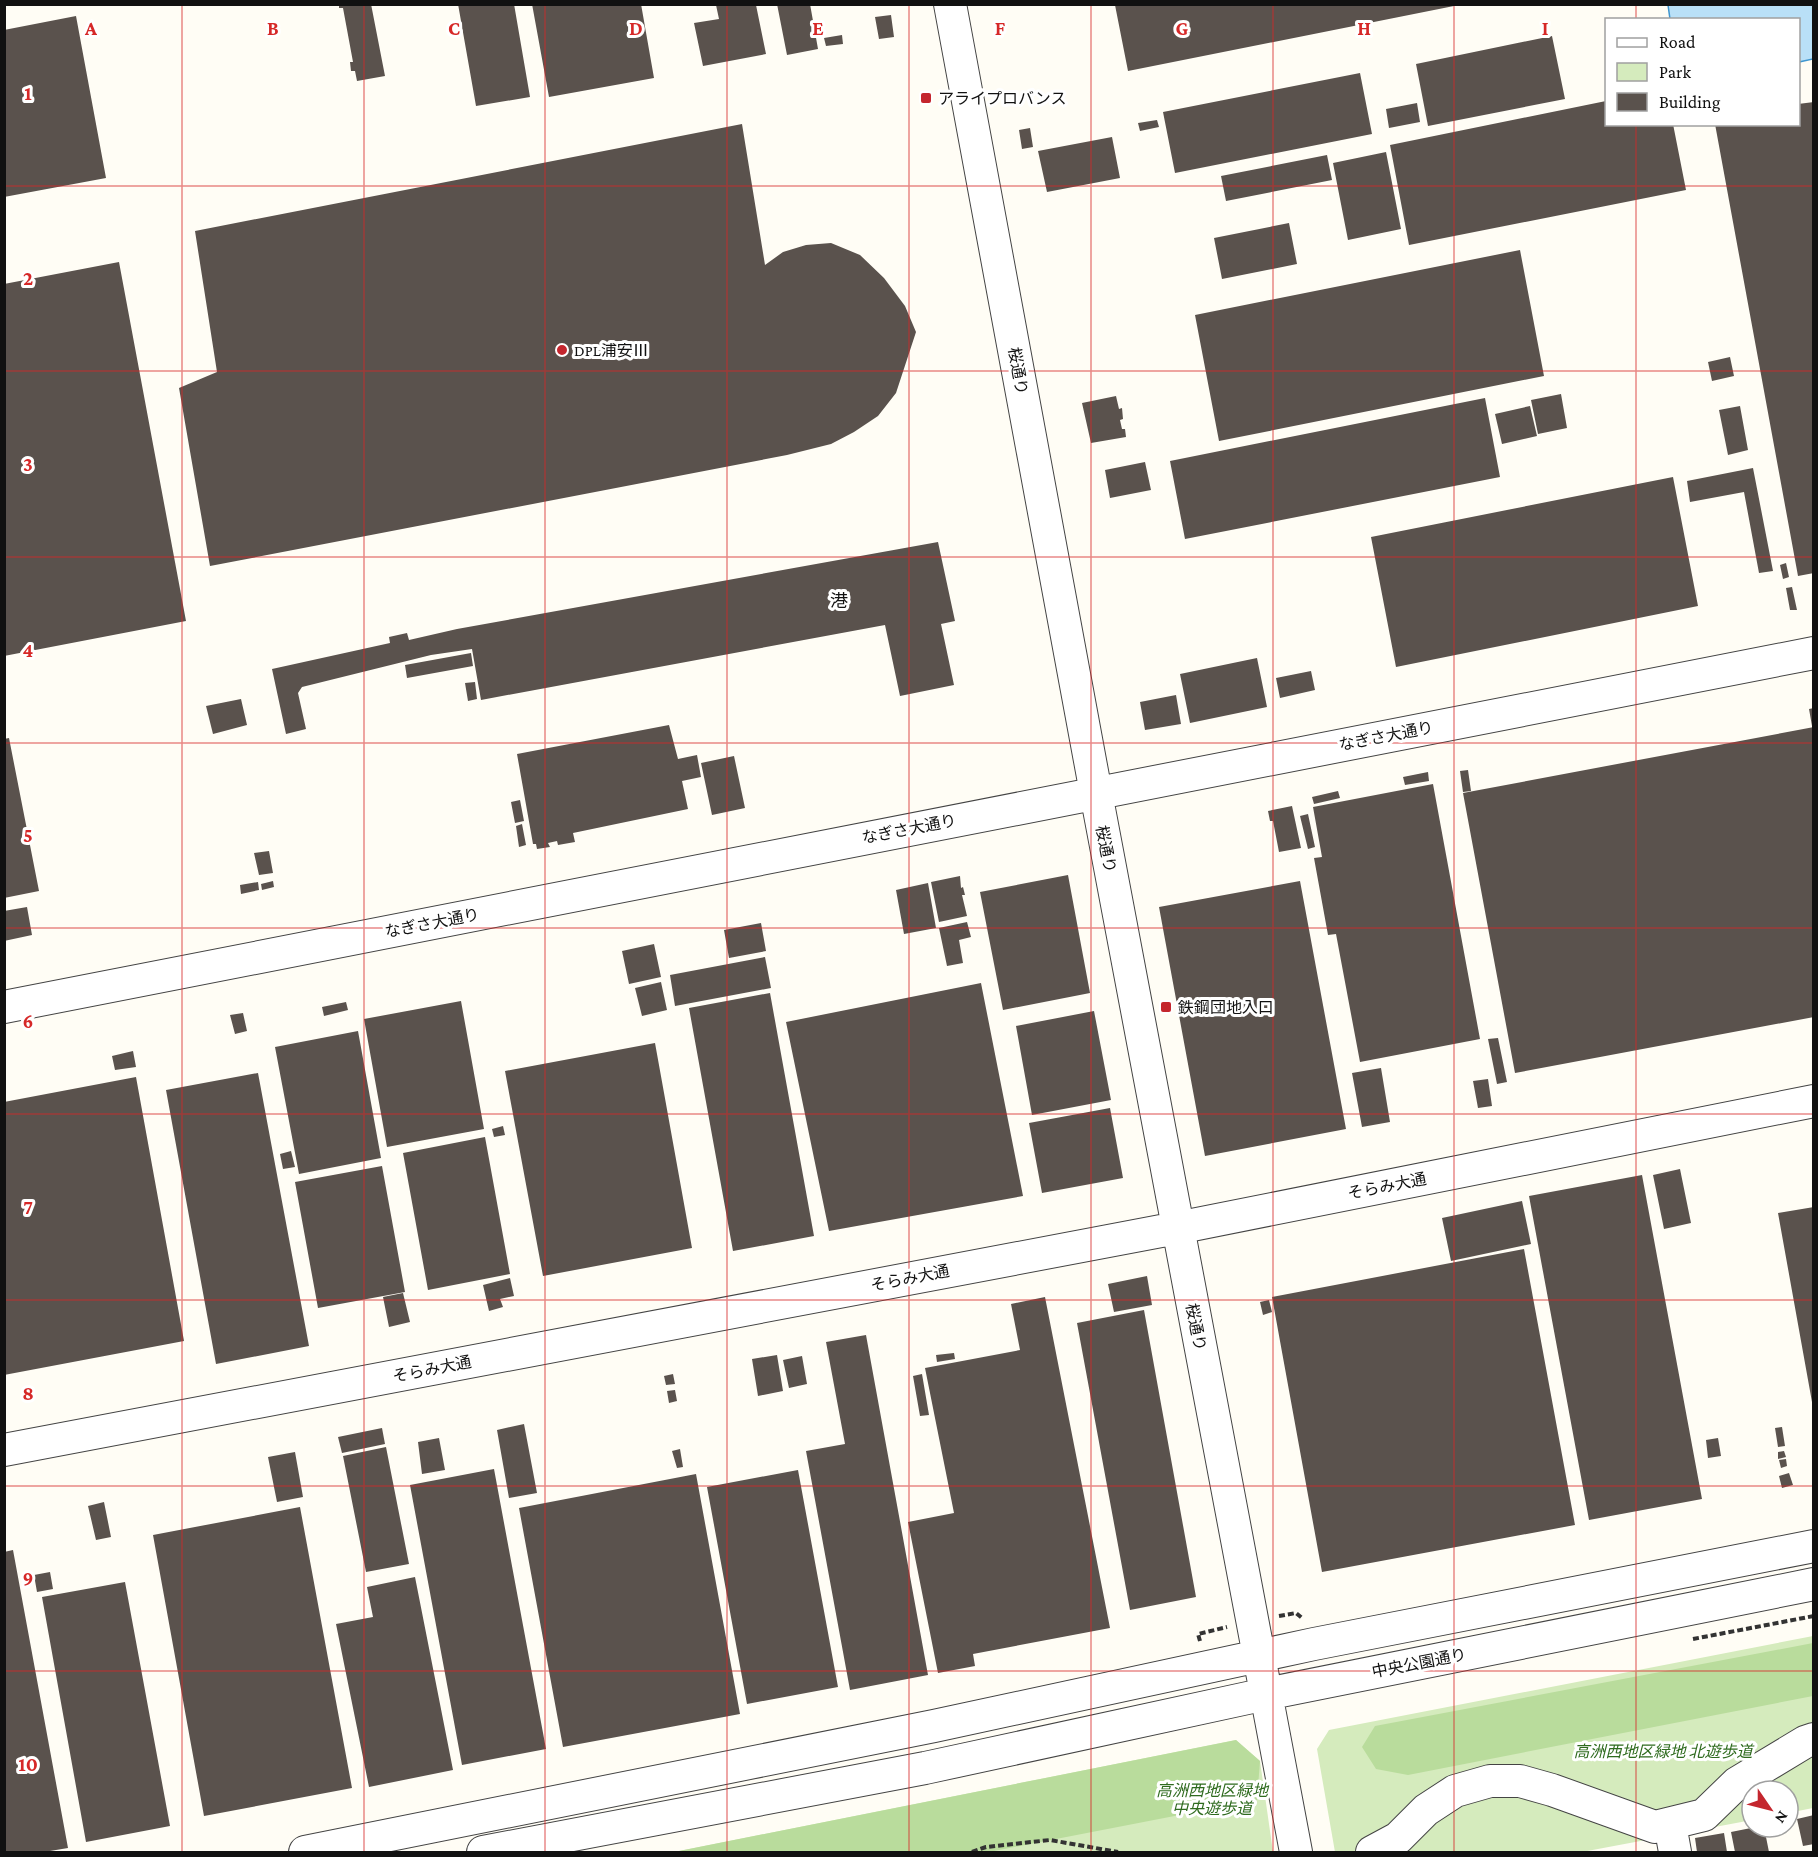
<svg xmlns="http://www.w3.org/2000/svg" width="1818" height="1857" viewBox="0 0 1818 1857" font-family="'Crimson Pro','Noto Sans JP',serif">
  <rect width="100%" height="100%" fill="#fffdf5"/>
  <path fill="#d5ebbd" d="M1813,1636V1808L1788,1813V1791H1752V1820L1582,1852H1335L1317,1749L1329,1730Z
    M1236,1740L1260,1761L1273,1852H674Z"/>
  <path fill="#b9dc9c" d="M1813,1643V1696L1408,1775L1376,1769L1362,1747L1375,1726Z
    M1236,1740L1260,1761L1257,1800L989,1852H674Z"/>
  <path fill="#b9e0f7" stroke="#3f96cf" stroke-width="1.5" d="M1668,5H1813V59L1799,62L1798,20L1670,19Z"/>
  <path fill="#5a524d" d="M339,4H371L385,76L357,81L355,71H351L350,62H353L343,8H339Z
    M458,4H514L530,97L476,106Z
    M532,4H641L654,78L549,97Z
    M777,4H810L818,49L787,55Z
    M716,5H756L766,54L703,66L694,23L719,19Z
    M1115,5H1454V6L1128,71Z
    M891,15L894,37L879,39L875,17Z
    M76,16L106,178L4,197V30Z
    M842,35L843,44L826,46L824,38Z
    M1552,36L1565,99L1428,126L1416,64Z
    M1360,73L1372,134L1175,173L1163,112Z
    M1606,101V124H1673L1686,190L1409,245L1390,145Z
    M1814,102V573L1798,576L1715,124H1798V104Z
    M1417,103L1420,122L1389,128L1386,109Z
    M1157,120L1159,127L1140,131L1138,123Z
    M742,124L765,265L783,252L806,245L831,243L860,255L884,278L905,306L916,332L896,393L878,416L854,432L831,444L787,455L210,566L179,388L217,372L195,231Z
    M1030,128L1033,147L1022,149L1019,130Z
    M1112,137L1120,178L1047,192L1038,151Z
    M1386,152L1401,229L1348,240L1333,163Z
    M1327,155L1332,180L1226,201L1221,176Z
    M1289,223L1297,264L1222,279L1214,238Z
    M1520,250L1544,376L1219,441L1195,315Z
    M119,262L186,621L4,656V284Z
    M1730,357L1734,376L1712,381L1708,362Z
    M1561,394L1567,428L1538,434L1531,400Z
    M1116,396L1119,409L1122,408L1123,419L1120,420L1122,429H1125L1126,437L1091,443L1082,403Z
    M1485,398L1500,477L1185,539L1170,461Z
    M1530,406L1537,436L1502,444L1495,414Z
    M1740,406L1748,450L1728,455L1719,410Z
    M1145,462L1151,490L1110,498L1105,470Z
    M1753,468L1773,571L1759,573L1744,492L1690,502L1687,481Z
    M1673,477L1698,606L1396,667L1371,537Z
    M938,542L955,621L941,624L954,685L900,696L885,625L481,700L472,649L431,655L302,687L298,693L306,729L286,734L272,669L390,643L389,637L407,633L409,640L457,629Z
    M1786,563L1789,577L1783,579L1780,565Z
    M1792,587L1797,610H1790L1786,588Z
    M471,653L473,666L407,678L405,665Z
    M1257,658L1267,707L1190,723L1180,674Z
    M1311,671L1315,690L1280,698L1276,678Z
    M475,682L477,699L468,701L465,683Z
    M1176,695L1181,724L1145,730L1140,702Z
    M241,699L247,725L213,734L206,706Z
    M1814,708V726H1812L1809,709Z
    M669,725L678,759L697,755L701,777L682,781L688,809L573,833L575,842L558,845L557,841L548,843L550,847L537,849L536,844H533L517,754Z
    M1814,727V1017L1515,1073L1463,793Z
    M9,738L39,891L4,898V739Z
    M734,756L745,808L712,815L701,763Z
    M1468,770L1471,791L1463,792L1460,771Z
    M1428,772L1429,781L1405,785L1403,777Z
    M1433,784L1480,1039L1360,1062L1336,934L1328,935L1314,858L1322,857L1313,807Z
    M1338,791L1340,798L1314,804L1312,797Z
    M520,800L524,821L515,823L511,802Z
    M1292,806L1301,848L1279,852L1273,821H1270L1268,811Z
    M1308,814L1315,847L1308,849L1300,816Z
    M522,824L526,845L519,847L516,826Z
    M269,851L273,873L259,875L254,853Z
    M1068,875L1090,993L1003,1010L980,892Z
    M960,876L961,888L963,887L965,895H962L967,916L939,922L931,882Z
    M273,881L274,887L262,890L261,884Z
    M1300,881L1346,1129L1205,1156L1159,907Z
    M258,882L259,890L241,894L240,885Z
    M928,883L936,928L904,934L896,890Z
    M27,907L32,935L4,941V911Z
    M967,922L971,937L959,940L963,963L947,966L939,928Z
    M761,923L766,951L729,958L724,930Z
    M654,944L661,977L629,984L622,951Z
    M765,957L771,988L675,1006L670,975Z
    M661,982L667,1010L642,1016L635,988Z
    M981,983L1023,1196L829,1231L786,1022Z
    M770,993L814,1236L733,1251L689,1008Z
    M461,1001L484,1129L387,1147L364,1019Z
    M346,1002L348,1010L324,1016L322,1007Z
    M1094,1011L1111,1100L1032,1115L1016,1026Z
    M243,1013L247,1031L235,1034L230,1015Z
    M358,1031L381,1158L299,1174L275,1047Z
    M1498,1038L1507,1082L1497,1084L1488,1039Z
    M655,1043L692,1248L543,1276L505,1071Z
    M133,1051L136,1067L115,1070L112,1056Z
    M1381,1068L1390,1122L1362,1127L1352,1073Z
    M258,1073L309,1346L216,1364L166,1090Z
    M136,1077L184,1341L4,1375V1102Z
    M1488,1079L1492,1106L1478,1108L1473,1081Z
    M1110,1108L1123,1178L1042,1193L1029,1123Z
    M503,1126L505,1135L494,1137L492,1129Z
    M485,1137L510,1274L428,1290L403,1153Z
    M291,1151L295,1167L283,1169L280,1154Z
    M382,1166L405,1292L318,1308L295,1182Z
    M1680,1169L1691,1223L1664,1229L1653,1175Z
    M1642,1175L1702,1499L1589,1520L1529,1196Z
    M1522,1201L1531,1244L1451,1261L1442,1218Z
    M1814,1207V1402H1812L1778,1213Z
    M1524,1249L1575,1525L1322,1572L1272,1297Z
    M1147,1276L1152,1305L1114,1312L1108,1284Z
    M510,1278L514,1296L500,1299L503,1307L489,1311L483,1285Z
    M403,1293L410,1322L389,1327L383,1297Z
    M1045,1297L1110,1628L973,1654L975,1666L938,1673L908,1522L954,1513L925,1368L1020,1350L1011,1304Z
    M1269,1300L1272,1312L1263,1315L1260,1302Z
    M1144,1310L1196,1597L1130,1610L1077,1323Z
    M866,1335L928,1675L850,1690L806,1451L845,1444L826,1342Z
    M954,1353L955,1359L937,1362L936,1355Z
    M777,1355L783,1391L758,1396L752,1359Z
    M802,1356L807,1384L789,1388L783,1360Z
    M673,1374L675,1384L666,1385L664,1376Z
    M922,1374L929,1415L920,1416L913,1376Z
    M675,1390L677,1401L669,1403L667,1391Z
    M524,1424L537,1493L509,1498L497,1430Z
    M1782,1427L1785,1446L1778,1447L1775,1428Z
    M382,1428L385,1444L342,1453L338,1437Z
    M439,1438L445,1470L422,1474L418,1442Z
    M1718,1438L1721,1456L1708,1458L1706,1440Z
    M386,1447L409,1564L366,1572L343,1456Z
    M680,1449L683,1467L677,1468L672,1451Z
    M1784,1451L1786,1457L1778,1459V1452Z
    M295,1452L303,1497L277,1502L268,1457Z
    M1786,1459L1787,1466L1781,1468L1779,1460Z
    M494,1469L546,1749L462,1765L410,1485Z
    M798,1470L838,1687L747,1704L707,1487Z
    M1789,1473L1793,1485L1782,1488L1779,1476Z
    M696,1474L740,1714L563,1747L519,1508Z
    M104,1502L111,1537L96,1540L88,1506Z
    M300,1507L352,1788L204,1816L153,1535Z
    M13,1550L68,1848L44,1852H4V1552Z
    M50,1572L53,1589L37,1592L34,1575Z
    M415,1577L453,1770L369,1787L336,1624L373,1617L367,1587Z
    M125,1582L170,1826L86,1842L42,1597Z
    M1814,1815V1844L1803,1846L1797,1819Z
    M1756,1827H1764L1769,1852H1735L1731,1832Z
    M1724,1833L1727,1852H1697L1695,1838Z"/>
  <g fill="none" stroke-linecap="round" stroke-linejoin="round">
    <defs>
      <path id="minor" d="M950,4L1096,793L1296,1852
        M4,1007L1814,653
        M4,1450L1177,1228L1814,1101
        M1670,1824L1675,1852
        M305,1852L934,1726L1314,1644L1814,1546
        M483,1852L925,1768L1266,1694L1814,1584
        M1372,1852L1398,1838L1426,1810L1455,1791L1490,1781H1520L1552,1790L1655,1827L1704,1815L1737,1783L1805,1742L1814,1739"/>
    </defs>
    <use href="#minor" stroke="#444" stroke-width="34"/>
    <path stroke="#333" stroke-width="4" stroke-dasharray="6 3" stroke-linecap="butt" d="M1279,1616L1296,1613L1302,1618
      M1693,1639L1814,1616
      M1200,1641L1198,1634L1227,1627
      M972,1852L986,1847L1050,1840L1118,1852"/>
    <use href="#minor" stroke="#fff" stroke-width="32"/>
  </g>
  <path fill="none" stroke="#d62828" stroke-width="1.5" stroke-opacity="0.55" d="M182,4V1852M364,4V1852M545,4V1852M727,4V1852M909,4V1852M1091,4V1852M1273,4V1852M1454,4V1852M1636,4V20M1636,124V1852M4,186H1814M4,371H1814M4,557H1814M4,743H1814M4,928H1814M4,1114H1814M4,1300H1814M4,1486H1814M4,1671H1814"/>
  <g fill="#c4262e" stroke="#fff" stroke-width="2">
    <rect x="920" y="92" width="12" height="12" rx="3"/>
    <circle cx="562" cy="350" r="6"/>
    <rect x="1160" y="1001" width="12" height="12" rx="3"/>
  </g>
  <g text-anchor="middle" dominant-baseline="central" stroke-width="6" stroke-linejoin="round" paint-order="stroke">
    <g font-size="16" fill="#111" stroke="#fff" text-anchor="start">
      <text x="938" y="98">アライプロバンス</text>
      <text x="574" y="350">DPL浦安Ⅲ</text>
      <text x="1178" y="1007">鉄鋼団地入口</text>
    </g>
    <g font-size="16" fill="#111" stroke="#fff">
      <text transform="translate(1018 371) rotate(80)">桜通り</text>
      <text transform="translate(1386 736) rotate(-11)">なぎさ大通り</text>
      <text transform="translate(909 829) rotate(-11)">なぎさ大通り</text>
      <text transform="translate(1106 849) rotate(79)">桜通り</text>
      <text transform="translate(432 923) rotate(-11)">なぎさ大通り</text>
      <text transform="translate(1387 1186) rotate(-11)">そらみ大通</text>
      <text transform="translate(910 1278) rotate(-11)">そらみ大通</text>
      <text transform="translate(1196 1327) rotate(79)">桜通り</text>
      <text transform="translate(432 1369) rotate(-11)">そらみ大通</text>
      <text transform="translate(1419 1663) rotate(-11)">中央公園通り</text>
    </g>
    <g font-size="16" font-style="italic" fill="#2f6b1f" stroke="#fff">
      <text x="1663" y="1751">高洲西地区緑地 北遊歩道</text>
      <text x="1212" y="1790">高洲西地区緑地<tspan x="1212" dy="18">中央遊歩道</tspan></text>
    </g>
    <g font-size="18" fill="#111" stroke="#fff">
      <text x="839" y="601">港</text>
    </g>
  </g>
  <g font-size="20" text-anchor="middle" font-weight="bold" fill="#d62828" stroke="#fff" stroke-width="6" stroke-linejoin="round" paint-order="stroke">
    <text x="91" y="35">A</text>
    <text x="273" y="35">B</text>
    <text x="454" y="35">C</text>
    <text x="636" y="35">D</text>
    <text x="818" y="35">E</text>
    <text x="1000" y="35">F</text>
    <text x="1182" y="35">G</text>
    <text x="1364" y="35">H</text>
    <text x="1545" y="35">I</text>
    <text x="28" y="100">1</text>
    <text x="28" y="285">2</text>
    <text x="28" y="471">3</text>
    <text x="28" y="657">4</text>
    <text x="28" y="842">5</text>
    <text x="28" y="1028">6</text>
    <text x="28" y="1214">7</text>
    <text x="28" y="1400">8</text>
    <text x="28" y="1585">9</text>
    <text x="28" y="1771">10</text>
  </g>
  <rect width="1818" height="1857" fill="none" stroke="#111111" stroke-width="12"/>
  <rect x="1605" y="18" width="195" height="108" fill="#ffffff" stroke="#a0a0a0" stroke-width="1.5"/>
  <rect x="1617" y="38" width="30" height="9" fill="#ffffff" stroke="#a0a0a0" stroke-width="1.5"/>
  <text x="1659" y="48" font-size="18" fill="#111111">Road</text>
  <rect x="1617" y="63" width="30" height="18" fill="#d5ebbd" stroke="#a0a0a0" stroke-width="1.5"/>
  <text x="1659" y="78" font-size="18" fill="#111111">Park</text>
  <rect x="1617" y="93" width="30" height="18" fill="#5a524d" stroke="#a0a0a0" stroke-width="1.5"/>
  <text x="1659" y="108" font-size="18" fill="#111111">Building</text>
  <g transform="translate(1770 1809) rotate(125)"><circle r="28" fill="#ffffff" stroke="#a0a0a0" stroke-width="1.5"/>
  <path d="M0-4.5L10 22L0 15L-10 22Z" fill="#c4262e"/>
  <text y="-9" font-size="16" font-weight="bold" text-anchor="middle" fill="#111111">N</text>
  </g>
</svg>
